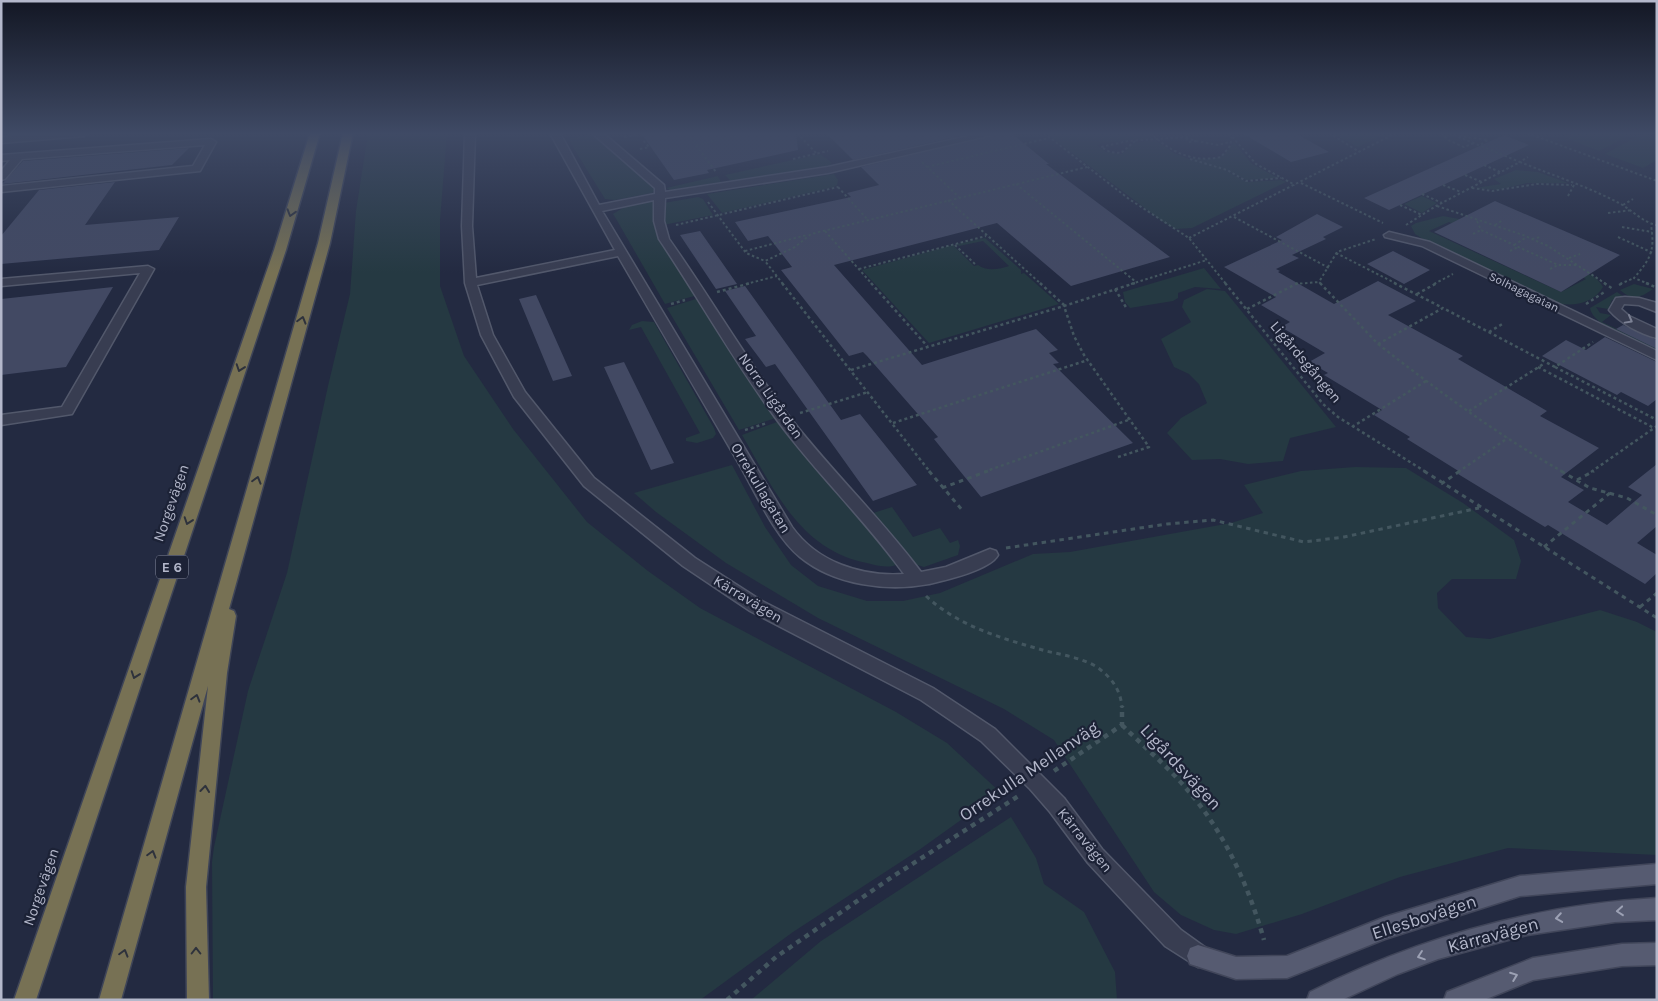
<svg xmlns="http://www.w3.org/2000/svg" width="1658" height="1001" viewBox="0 0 1658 1001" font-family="Karla,sans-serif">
  <rect width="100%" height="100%" fill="#232a41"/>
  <path fill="#253942" d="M368,133H447L440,220V286L464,356L513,429L587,522L648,571L700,608L896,712L947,743L1000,792L919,850L793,932L700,1000H213L212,862L214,847L248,691L287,573L328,386L350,294L356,211Z
    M1046,133H1148L1152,138L1102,143L1097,145L1106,152L1122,154L1133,143L1155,140L1174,153L1194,161L1191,159C1214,158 1221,162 1234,142L1252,164L1278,178L1246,180L1221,168L1247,182L1281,180L1286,182L1192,228L1176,229L1163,222Z
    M1331,133H1387L1358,147Z
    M1573,133H1634L1599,151L1564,137Z
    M1644,133L1657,138V160L1643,168L1605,154Z
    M593,134L657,189L652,193L615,200L605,199L568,139Z
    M820,154L831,162L830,166L734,181H731L725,175Z
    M1516,170L1538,172L1568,183H1527L1498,190L1475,188L1501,184L1494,179Z
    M834,174L838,180L837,185L834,187L722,213L707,194Z
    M718,176L721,182L670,190L666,188Z
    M1422,196L1437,203L1422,213L1404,204Z
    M698,197L703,199L713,215L663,225L664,203Z
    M648,202H655V214L698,295L665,304L615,217L613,214L626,206Z
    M1443,216L1470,221V231L1449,222L1429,231L1561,292L1586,279L1562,268C1577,270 1595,272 1603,287C1593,305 1568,308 1550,301L1426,241L1415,234L1411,226L1416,223Z
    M985,238L1021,270V274L1024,273L1059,304L929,343L862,270L953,245L974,266L978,265C987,272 1000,269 1009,266L983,241L959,246L957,244Z
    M1204,268L1221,289L1195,287L1178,293V298L1173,301L1130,308L1125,302L1123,292Z
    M1634,284L1653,289C1640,298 1633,301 1620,290Z
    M1207,289L1225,291L1336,427L1290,438L1283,461L1248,464L1220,459L1192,460L1167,433L1181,418L1207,403L1199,384L1189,374L1174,367L1161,339L1191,322L1182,307L1184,300Z
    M1617,292L1624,297L1612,300L1608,309L1596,307L1600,313L1611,315L1602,322L1657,348V353C1641,344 1592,326 1590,308Z
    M699,298L777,417L776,418L739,430L667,308Z
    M642,321L654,322L714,428L716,434L713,438L697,443L686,441V438L700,433L641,327L629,330L632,325Z
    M777,422L783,425L897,563L896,565C885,569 872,564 862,562C798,547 772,486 742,435Z
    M732,465L765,527L791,565L818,586L867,601H903L940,593L1033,554L1070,552L1231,523L1263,513L1244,485L1301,471L1355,467L1406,468L1463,503L1514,540L1521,561L1516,579H1452L1437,593L1438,608L1466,637L1490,639L1600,610L1637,622L1657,632V855L1508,848L1400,877L1302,914L1236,934L1214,930L1181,915L1154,892L1054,740L1004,709L818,618L726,563L656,512L634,493Z
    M892,507L913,537L940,528L950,543L958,540L960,546L958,555L924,567L914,564L870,514Z
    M1011,817L1036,858L1044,884L1084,912L1115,972L1117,1000H751L821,941Z"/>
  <path fill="#424963" d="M641,133H796L798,150L707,170L709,173L674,180Z
    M826,133H973L853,160Z
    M1002,133H1011L1049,164H1046L1170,257L1071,286L997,223L834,265L922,365L1036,329L1058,350L1049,353L1059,363L1053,364L1133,443L981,497L934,439L938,437L867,356L863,352L849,356L781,270L792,267L768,236L748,241L735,222L851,197L847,193L879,185L861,167Z
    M1242,133H1295L1329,152L1291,162Z
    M1504,135L1529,145L1389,210L1364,198Z
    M189,148L172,165L2,184L23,161Z
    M115,182L85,225L179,217L159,250L1,264V236L39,190Z
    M1495,201L1620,255L1561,292L1434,232Z
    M1317,214L1343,227L1323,237L1326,239L1292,255L1299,258L1276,269L1280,271L1278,272L1334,304L1378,281L1416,301L1388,315L1463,356L1458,359L1547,411L1540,416L1599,448L1561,477L1584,490L1568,502L1607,525L1642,495L1628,487L1657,464V526L1637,543L1657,555V573L1645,584L1548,525L1545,527L1458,474L1460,472L1407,439L1410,437L1374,415L1382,410L1324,375L1328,373L1309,362L1325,353L1281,327L1290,322L1261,305L1276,297L1224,267L1282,240L1276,237Z
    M700,231L737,284L716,289L680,235Z
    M1393,251L1430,270L1404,284L1367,264Z
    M745,286L841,420L860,414L917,485L873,501L775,364L766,367L745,339L756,336L725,291Z
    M113,287L66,367L1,375V299Z
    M536,295L572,376L553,381L519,299Z
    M1623,325L1657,340V349L1616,329Z
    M1605,337L1657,362V399L1648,406L1621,392L1617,395L1542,356L1566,340L1586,350Z
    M624,362L674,463L651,470L604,367Z"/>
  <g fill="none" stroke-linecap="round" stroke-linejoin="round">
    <defs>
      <path id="minor" d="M49,133H89L84,136L1,143V137Z
        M465,133H475L472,226L476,278L615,250L550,133H560L599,205L655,194V188L592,133H603L664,185L665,192L828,167L982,133H1000L828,173L665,198L664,221L669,239C710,297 746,359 788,415C830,470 880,517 921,572L946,567L990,549L996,551L998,555C990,570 946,580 929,584C887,592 834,585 800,557C774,536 755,491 738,462C698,394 658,325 618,256L477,285L493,335L525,392L594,478L695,558L762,601L933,688L995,729L1064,798L1102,849L1181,930L1206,948L1209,956L1206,964L1198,967L1165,946L1088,863L1050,812L1030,789L981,741L921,700L750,611L683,566L584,486L514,397L481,335L465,283L462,226ZM654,200V221L659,239C700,300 736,365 780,424C819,476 866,521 904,574C861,577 817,562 792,527L602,211Z
        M211,139L216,142L200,171L1,192V186L193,166L205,145L22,159L5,179L1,180V171L10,160L1,161V155Z
        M1389,232L1430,242L1657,351V360L1422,246L1385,237L1384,235Z
        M148,266L154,269L72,414L1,425V415L62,407L140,273L1,286V279Z
        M1625,297L1639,298L1657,303V312L1639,305L1624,304L1621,309L1629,316L1657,329V338C1640,334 1620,323 1609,310L1616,298Z"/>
      <path id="major" d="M1657,864V884L1520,896L1385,939L1287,978L1236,979L1190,964L1187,956L1190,948L1198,945L1236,957L1287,956L1385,917L1520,876Z
        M1657,898V920L1615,922L1527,935L1438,959L1398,974L1342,1000H1307L1310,992C1420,937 1534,905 1657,898Z
        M1657,943V965L1622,966L1533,980L1484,1000H1444L1447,992L1533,958L1622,944Z"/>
      <path id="highway" d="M310,133H320L286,250L36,1000H14L274,250Z
        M343,133H353L330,243L229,609L234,611L236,616L227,673L206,887L209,1000H187L186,887L208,686L121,1000H99L318,243Z"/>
    </defs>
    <use href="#minor" stroke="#52586b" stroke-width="3"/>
    <use href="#major" stroke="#41465a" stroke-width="3"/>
    <use href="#highway" stroke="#3f4558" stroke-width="3"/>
    <path stroke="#43565f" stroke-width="2" stroke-dasharray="2.5 2.5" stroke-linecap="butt" d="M687,133L716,172
      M797,133L817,154
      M1044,133L1129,199L1189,238L1226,284
      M1150,133C1171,152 1192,163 1221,157L1230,146L1232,137
      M1229,133L1256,164L1295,185
      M1329,133L1358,151
      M1441,133L1450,141L1464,147L1474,143
      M1449,133L1520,162L1528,157
      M1527,133L1657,181
      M1459,136L1488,140L1480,145
      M624,137L636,135
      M1186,138L1196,141L1189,142Z
      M1135,141L1121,153L1110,152L1101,147L1128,141L1188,137L1187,133
      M1196,141L1218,145L1230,142
      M696,145L751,133
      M640,149L649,147L642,139
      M793,159L828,151
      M1190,159L1227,170L1246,181L1281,178
      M922,162L959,197
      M1484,165L1500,172
      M927,167L1049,138
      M1465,175L1482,182
      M1301,183L1383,223
      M1016,184L1136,282
      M1443,185L1461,192
      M838,187L868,220
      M1472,188L1492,191L1537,184L1572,185
      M1422,194L1442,203
      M1568,196L1574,185
      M948,200L1041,284
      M708,202L746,253L765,261
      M1400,205L1422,215
      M1623,205L1633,199
      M1437,206L1523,235L1548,246L1606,284
      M1608,213L1632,210
      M1234,217L1329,268
      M1477,221L1481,230L1558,265H1578
      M676,225L838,187
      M1406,225L1436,206L1520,162C1552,175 1586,186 1617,202C1630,208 1643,223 1657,225
      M1495,225L1503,220
      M1622,227L1652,232
      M825,231L872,284
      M1473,234L1481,230
      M1618,237L1653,253
      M1189,238L1396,133
      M1532,239L1540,237
      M955,245L975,264
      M1514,245L1527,237
      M745,251L807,235
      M1510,251L1518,247
      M1336,253L1397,284
      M1569,258L1580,254
      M859,269L986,236
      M1550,269L1558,265
      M746,284L777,276
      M783,284L765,261L795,247L811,234L1087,167
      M1131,284L1207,260
      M1295,284L1319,282
      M1321,284L1319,282L1337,252L1376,239
      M1434,284L1453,274
      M1620,284L1634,278
      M1649,284L1634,278C1651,258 1655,251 1651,225"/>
    <path stroke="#43565f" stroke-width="2.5" stroke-dasharray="3 3" stroke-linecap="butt" d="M782,283L930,472
      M871,283L928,347
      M1040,283L1064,305
      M1225,283L1323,404L1338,417L1426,472
      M1320,283L1378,344L1443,308L1555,367L1593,342
      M1394,283L1443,308
      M1604,283L1613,289
      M1646,283L1657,288
      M1619,285L1623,283
      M1115,289L1127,309
      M717,292L751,283
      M1417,294L1437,283
      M671,304L685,300
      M1586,304L1606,291
      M1247,309L1298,283
      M1489,332L1504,323
      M1378,344C1437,390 1498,435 1563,472
      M1538,367L1654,428
      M1555,367L1657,420
      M851,370L1064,306
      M1469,411L1545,363
      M800,413L868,392
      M893,423L1088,360
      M1352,427L1426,381
      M745,430L767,423
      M1118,457L1149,447L1084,355L1074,336L1064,306L1135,283
      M984,472L1131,419
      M1458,472L1508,438
      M1591,472L1657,426"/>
    <path stroke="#43565f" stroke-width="3" stroke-dasharray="4.5 4.5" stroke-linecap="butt" d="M929,471L963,511
      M1424,471L1657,618
      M1561,471L1590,488L1627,498L1657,515
      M1577,480L1594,471
      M1441,484L1460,471
      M942,488L988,471
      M1544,547L1610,493
      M1006,548L1167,524L1213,520L1304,542L1344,537L1479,508
      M926,596C959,627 1004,639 1046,651C1063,655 1082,658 1097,667C1111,677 1121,690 1122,708
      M1640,607L1657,593"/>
    <path stroke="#43565f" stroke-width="4.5" stroke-dasharray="5 5" stroke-linecap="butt" d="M1122,725C1143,746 1166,765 1185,787C1224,831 1248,884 1264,940
      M1054,771L1122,725V706
      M727,1000L776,957L892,877L1020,795"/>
    <use href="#minor" fill="#383d51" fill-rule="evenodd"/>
    <use href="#major" fill="#565b71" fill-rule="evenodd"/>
    <use href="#highway" fill="#777154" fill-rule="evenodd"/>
  </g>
  <defs><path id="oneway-chevron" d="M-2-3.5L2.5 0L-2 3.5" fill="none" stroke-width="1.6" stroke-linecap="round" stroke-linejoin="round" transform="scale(1.25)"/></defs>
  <g stroke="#2e323c">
    <use href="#oneway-chevron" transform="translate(291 213) rotate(107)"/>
    <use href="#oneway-chevron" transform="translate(302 320) rotate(-74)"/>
    <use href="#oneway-chevron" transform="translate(240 368) rotate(109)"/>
    <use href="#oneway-chevron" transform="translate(257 480) rotate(-74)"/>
    <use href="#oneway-chevron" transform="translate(188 521) rotate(109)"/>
    <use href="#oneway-chevron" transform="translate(135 675) rotate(109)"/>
    <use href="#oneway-chevron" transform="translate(196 698) rotate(-74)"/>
    <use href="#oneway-chevron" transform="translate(205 789) rotate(-84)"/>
    <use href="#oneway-chevron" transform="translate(152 854) rotate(-74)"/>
    <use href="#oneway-chevron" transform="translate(196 951) rotate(-90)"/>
    <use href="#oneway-chevron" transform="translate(124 953) rotate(-74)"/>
  </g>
  <use stroke="#7c8194" href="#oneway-chevron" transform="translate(1629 320) rotate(29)"/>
  <g stroke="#9ca1b4">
    <use href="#oneway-chevron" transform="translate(1620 911) rotate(175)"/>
    <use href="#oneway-chevron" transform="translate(1559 918) rotate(171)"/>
    <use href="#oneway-chevron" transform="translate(1421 956) rotate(161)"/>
    <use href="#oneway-chevron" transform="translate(1514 976) rotate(-21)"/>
  </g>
  <linearGradient id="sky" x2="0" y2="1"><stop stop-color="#131724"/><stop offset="0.49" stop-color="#3f4a65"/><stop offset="1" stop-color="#3f4a65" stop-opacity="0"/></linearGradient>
  <rect width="1658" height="273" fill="url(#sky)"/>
  <g text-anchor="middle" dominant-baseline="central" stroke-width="4.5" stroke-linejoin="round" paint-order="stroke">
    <g font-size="12" fill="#b4b8cb" stroke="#1c2236">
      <text transform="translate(1524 292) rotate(26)">Solhagagatan</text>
    </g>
    <rect fill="#1c2236" stroke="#868b9e" stroke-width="1" x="156" y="555.5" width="32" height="23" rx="4"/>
    <g font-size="14" font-weight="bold" fill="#b4b8cb">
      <text x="172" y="567">E 6</text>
    </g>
    <g font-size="15" fill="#b4b8cb" stroke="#1c2236">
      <text transform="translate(1306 362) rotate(50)">Ligårdsgången</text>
      <text transform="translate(771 396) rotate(55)">Norra Ligården</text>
      <text transform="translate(761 488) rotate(59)">Orrekullagatan</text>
      <text transform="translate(171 503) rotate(-71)">Norgevägen</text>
      <text transform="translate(748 599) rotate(31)">Kärravägen</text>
      <text transform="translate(1085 840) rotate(51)">Kärravägen</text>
      <text transform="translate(41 887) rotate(-71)">Norgevägen</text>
    </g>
    <g font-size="18" fill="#b4b8cb" stroke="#1c2236">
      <text transform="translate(1181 767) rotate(47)">Ligårdsvägen</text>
      <text transform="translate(1029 771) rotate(-34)">Orrekulla Mellanväg</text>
      <text transform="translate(1424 917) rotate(-18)">Ellesbovägen</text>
      <text transform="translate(1493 935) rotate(-15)">Kärravägen</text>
    </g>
  </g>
  <rect width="1658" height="1001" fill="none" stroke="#b4b8cb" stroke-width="5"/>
</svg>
